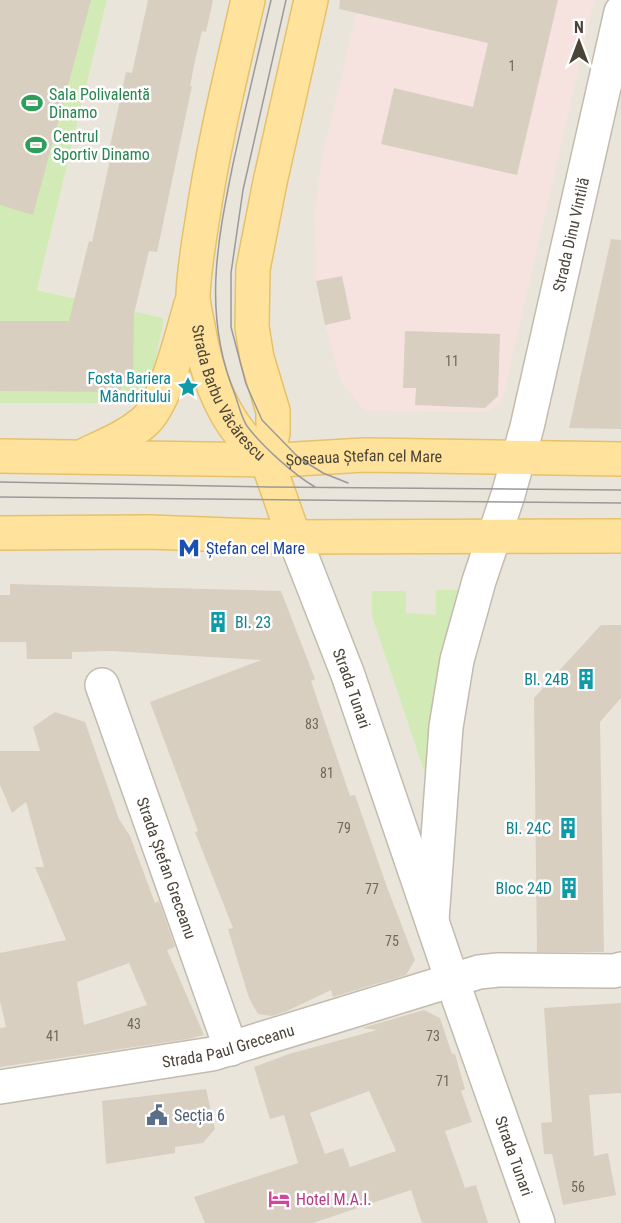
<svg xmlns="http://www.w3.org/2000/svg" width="621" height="1223" viewBox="0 0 621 1223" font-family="'Roboto Condensed',sans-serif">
  <rect width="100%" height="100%" fill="#f6f3ec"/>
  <path fill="#eae5da" d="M107,0H621V1223H0V403L128,404L164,318L37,290Z"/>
  <path fill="#f6e3e0" d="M360,0H594L502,401L489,412L365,411L341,381L325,325L351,319L342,276L316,281L315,210L323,154Z"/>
  <path fill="#d2eab5" d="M0,0H107L37,290L164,318L151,383L128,404L0,403Z
    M436,590H461L430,788L372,616V591H406V613L436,615Z"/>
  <path fill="#d8cfc1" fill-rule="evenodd" d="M0,0H91L33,215L0,205Z
    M148,0H213L206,32L202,31L195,61L190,86H192L157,252L149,251L134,314L133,384H121V392L0,391V321H69L89,241L92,242L113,146H110L126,72L132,73Z
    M340,0H558L517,175L381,144L394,88L473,107L488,43L339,9Z
    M611,239L621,240V429L569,428Z
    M342,276L351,319L325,325L316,281Z
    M405,331L500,334L498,396L485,408L415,405L416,388H403Z
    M10,584L281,591L315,679L311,681L350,796L355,795L387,887L415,960L406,975L333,997L331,990L287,1011L272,1016L258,1014L249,998L241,972L228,929L233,928L195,832L198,831L150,702L261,660L111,651L72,652V659H27L26,642H0V595H10Z
    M601,625H621V698L600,722L604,952H537L534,698Z
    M55,712L85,722L119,819L130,836L155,903L159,901L175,947L167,950L204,1035L188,1039L0,1067V1028L6,1027L0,1001V953L66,940L35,867H44L26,802L12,813L0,785V751H40L33,727ZM129,963L147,1005L84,1025L77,982Z
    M621,1003V1093L589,1095L594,1156L608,1153L616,1195L563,1205L552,1154H544L541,1123L552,1122L544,1008Z
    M424,1010L440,1018L452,1054H455L465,1089L461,1091L472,1122L445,1131L465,1188L476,1185L488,1223H422L411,1190L313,1223H205L194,1197L298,1163L284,1115L270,1119L254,1067L289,1054L377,1030L362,1028ZM369,1091L396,1151L350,1167L343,1148L325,1154L310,1113Z
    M206,1089L215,1129L203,1143L175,1147V1153L106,1164L102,1101Z"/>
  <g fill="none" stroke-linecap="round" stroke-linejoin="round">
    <defs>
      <g id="minor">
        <path id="s1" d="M294,537L348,675L452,980L538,1223"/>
        <path id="s2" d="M102,685L231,1049"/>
        <path id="s3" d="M432,920L446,727L457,660L479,581L508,495L527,427L621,12"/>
        <path id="s4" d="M0,1087L212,1054L479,972L498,970L614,971L621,969"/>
      </g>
      <g id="major">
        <path id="s5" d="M248,0C231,74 213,147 202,222C198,246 194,271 193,295C193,305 196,316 198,326C207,378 224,427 267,460"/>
        <path d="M87,454C106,445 126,437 143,423C166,405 182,333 191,304"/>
        <path id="s6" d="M0,456L280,460L364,455L621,459"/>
        <path d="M267,460L273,433V411L257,358L252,327L253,269L270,182L311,0"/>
        <path d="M267,460L294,537"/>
        <path d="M0,533L150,532L286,537L621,536"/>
      </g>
    </defs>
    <use href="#minor" stroke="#c2bbae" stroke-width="36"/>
    <use href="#major" stroke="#e6c16a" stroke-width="36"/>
    <use href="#minor" stroke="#fff" stroke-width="33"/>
    <use href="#major" stroke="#ffe39c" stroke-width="33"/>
    <path stroke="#9a9a9a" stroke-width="1.5" d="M271,0C258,55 245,109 233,164C217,243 203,314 234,392C238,402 241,417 247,426C262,446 293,474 315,487
      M286,0L243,190L231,273V327L246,384L262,420L299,458L323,473L348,483
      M0,482L269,487L621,490
      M0,497L621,503"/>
  </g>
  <defs>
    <symbol id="stadium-bare" viewBox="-9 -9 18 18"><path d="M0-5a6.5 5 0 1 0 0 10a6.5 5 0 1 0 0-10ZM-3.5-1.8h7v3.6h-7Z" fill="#2e9e5b" stroke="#fff" stroke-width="2.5" paint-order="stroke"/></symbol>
    <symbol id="sight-bare" viewBox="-9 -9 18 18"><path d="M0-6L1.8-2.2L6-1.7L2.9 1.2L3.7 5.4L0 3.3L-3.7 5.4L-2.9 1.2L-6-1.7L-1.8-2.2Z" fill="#0f9aa8" stroke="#fff" stroke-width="2.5" paint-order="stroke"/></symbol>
    <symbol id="metro-bare" viewBox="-9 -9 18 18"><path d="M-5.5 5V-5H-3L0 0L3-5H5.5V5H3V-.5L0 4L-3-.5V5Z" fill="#1a4fb4" stroke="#fff" stroke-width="2.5" paint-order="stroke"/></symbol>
    <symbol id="building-bare" viewBox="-9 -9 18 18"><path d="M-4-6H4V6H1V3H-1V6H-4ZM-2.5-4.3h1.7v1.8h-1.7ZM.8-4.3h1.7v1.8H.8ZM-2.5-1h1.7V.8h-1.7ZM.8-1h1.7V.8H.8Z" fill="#0f9aa8" stroke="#fff" stroke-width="2.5" paint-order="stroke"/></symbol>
    <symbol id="civic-bare" viewBox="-9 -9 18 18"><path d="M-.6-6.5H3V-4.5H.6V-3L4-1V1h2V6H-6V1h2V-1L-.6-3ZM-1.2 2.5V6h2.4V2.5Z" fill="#5c6f8a" stroke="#fff" stroke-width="2.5" paint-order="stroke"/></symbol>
    <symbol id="hotel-bare" viewBox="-9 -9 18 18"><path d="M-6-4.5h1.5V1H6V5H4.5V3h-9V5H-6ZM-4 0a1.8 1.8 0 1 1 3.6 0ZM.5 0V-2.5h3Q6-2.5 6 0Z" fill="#d1479c" stroke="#fff" stroke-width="2.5" paint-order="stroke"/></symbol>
  </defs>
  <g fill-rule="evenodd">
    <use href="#stadium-bare" x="17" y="88" width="30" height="30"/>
    <use href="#stadium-bare" x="21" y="130" width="30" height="30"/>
    <use href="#sight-bare" x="173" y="372" width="30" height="30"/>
    <use href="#metro-bare" x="174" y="533" width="30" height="30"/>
    <use href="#building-bare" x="203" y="607" width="30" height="30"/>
    <use href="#building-bare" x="571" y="664" width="30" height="30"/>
    <use href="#building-bare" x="553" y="813" width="30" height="30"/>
    <use href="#building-bare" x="554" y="873" width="30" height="30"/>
    <use href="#civic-bare" x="142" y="1100" width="30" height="30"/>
    <use href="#hotel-bare" x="264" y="1184" width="30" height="30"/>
  </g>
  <g text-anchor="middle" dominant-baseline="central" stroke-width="5" stroke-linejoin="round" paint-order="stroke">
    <g font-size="14" fill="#6e675b">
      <text x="512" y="66">1</text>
      <text x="452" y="361">11</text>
      <text x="312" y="724">83</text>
      <text x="327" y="773">81</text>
      <text x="344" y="828">79</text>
      <text x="372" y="889">77</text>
      <text x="392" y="941">75</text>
      <text x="134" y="1024">43</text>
      <text x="53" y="1036">41</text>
      <text x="433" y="1036">73</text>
      <text x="443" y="1081">71</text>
      <text x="578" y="1187">56</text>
    </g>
    <g font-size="16" fill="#27864d" stroke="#fff" text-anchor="start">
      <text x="49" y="94">Sala Polivalentă<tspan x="49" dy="18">Dinamo</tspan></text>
      <text x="53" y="136">Centrul<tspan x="53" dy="18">Sportiv Dinamo</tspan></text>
    </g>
    <g font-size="16" fill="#4b4439" stroke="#fff">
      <text stroke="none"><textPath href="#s3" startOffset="702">Strada Dinu Vintilă</textPath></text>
      <text stroke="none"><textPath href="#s5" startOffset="406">Strada Barbu Văcărescu</textPath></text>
      <text stroke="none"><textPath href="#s6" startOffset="364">Șoseaua Ștefan cel Mare</textPath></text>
      <text stroke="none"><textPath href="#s1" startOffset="162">Strada Tunari</textPath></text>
      <text stroke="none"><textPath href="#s2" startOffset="194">Strada Ștefan Greceanu</textPath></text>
      <text stroke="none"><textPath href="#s4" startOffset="232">Strada Paul Greceanu</textPath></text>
      <text stroke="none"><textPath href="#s1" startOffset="657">Strada Tunari</textPath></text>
    </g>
    <g font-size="16" fill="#0d838f" stroke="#fff" text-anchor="end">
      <text x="171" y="378">Fosta Bariera<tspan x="171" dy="18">Mândritului</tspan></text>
      <text x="235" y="622" text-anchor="start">Bl. 23</text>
      <text x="569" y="679">Bl. 24B</text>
      <text x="551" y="828">Bl. 24C</text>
      <text x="552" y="888">Bloc 24D</text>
    </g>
    <g font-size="16" fill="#164399" stroke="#fff" text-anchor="start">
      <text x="206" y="548">Ștefan cel Mare</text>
    </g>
    <g font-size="16" fill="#4e5e75" stroke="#fff" text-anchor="start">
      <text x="174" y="1115">Secția 6</text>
    </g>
    <g font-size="16" fill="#b23c85" stroke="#fff" text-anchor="start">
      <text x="296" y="1199">Hotel M.A.I.</text>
    </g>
  </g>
  <g transform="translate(579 42)" stroke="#ffffff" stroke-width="4.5" paint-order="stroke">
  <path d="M0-4.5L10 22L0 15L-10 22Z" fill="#4b4439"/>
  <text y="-9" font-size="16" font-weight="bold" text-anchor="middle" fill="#4b4439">N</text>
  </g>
</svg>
